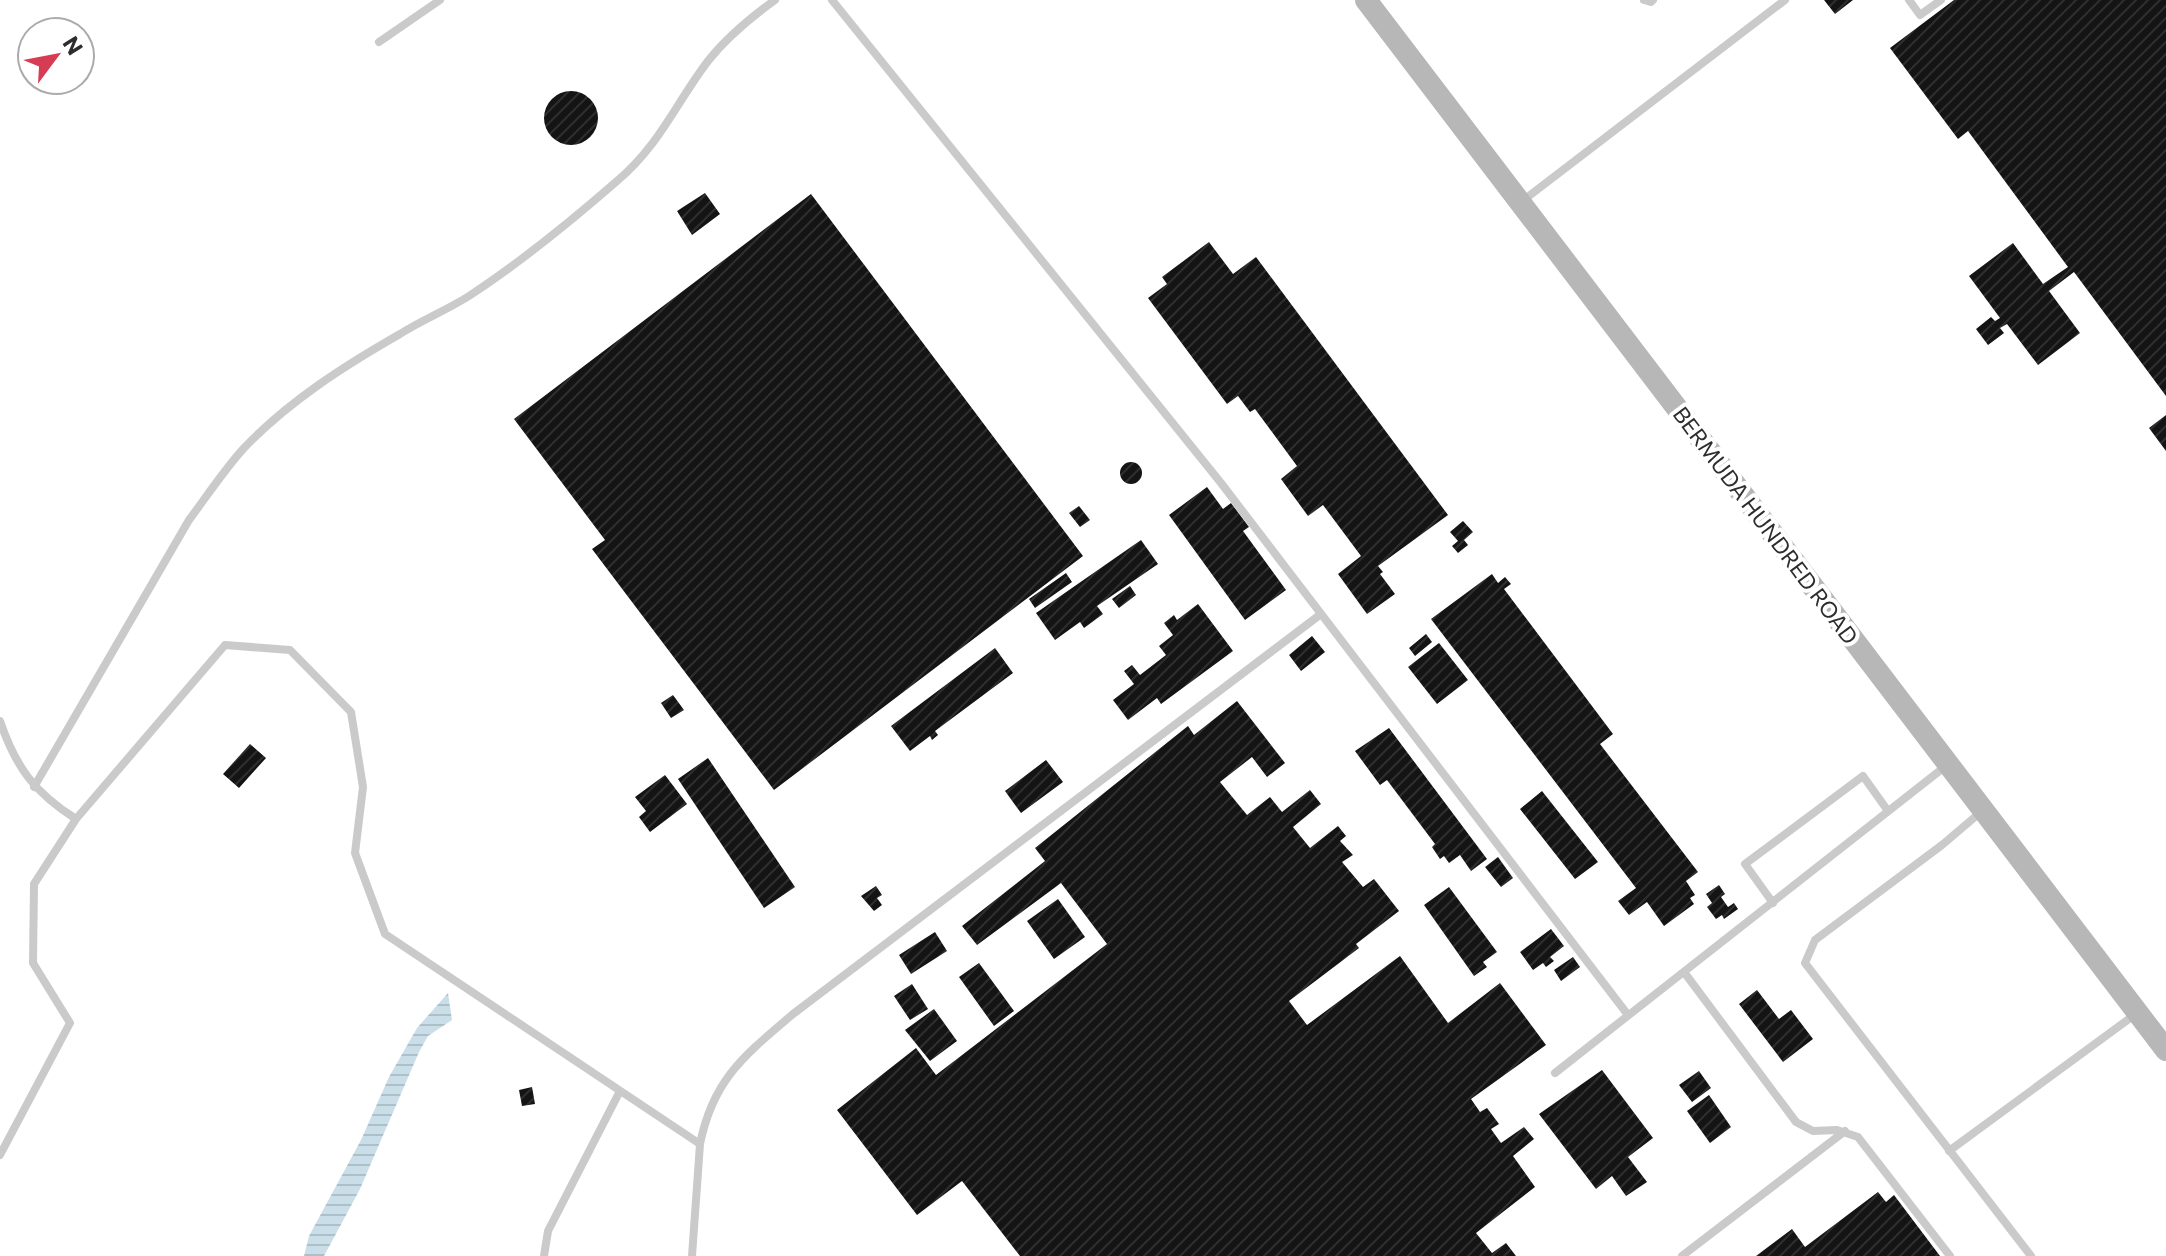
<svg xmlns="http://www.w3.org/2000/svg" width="2166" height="1256" viewBox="0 0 2166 1256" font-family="Commissioner,sans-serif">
  <defs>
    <pattern id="water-rules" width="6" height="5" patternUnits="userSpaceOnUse" patternTransform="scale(2)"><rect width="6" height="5" fill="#c9dee8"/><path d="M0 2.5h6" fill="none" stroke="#adbfc7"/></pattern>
    <pattern id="building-hatch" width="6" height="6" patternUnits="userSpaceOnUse" patternTransform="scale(2)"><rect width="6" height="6" fill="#141414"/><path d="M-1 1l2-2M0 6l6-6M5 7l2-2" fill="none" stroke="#2e2e2e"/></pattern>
  </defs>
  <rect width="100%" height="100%" fill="#fff"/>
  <path fill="url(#water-rules)" d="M448,993L452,1020L428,1036L419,1052L360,1189L324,1256H304L309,1236L361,1140L389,1077L417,1028Z"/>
  <path fill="url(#building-hatch)" d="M1824,0H1853L1835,14Z
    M1954,0H2166V396L2074,272L2049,291L2080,333L2038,365L2007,324L2000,328L2004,333L1988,345L1976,329L1991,317L1995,321L2000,318L1969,276L2013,243L2043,284L2068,267L1968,131L1958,139L1890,48Z
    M544 118a27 27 0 1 1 54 0a27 27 0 1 1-54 0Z
    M705,193L720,214L692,235L677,211Z
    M811,194L1083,556L774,790L592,549L605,540L514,419Z
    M1209,242L1233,274L1256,257L1448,515L1378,566L1383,572L1380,574L1395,594L1367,614L1338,574L1361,556L1323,505L1308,516L1281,479L1297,466L1255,409L1250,412L1238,396L1227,404L1148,298L1167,284L1162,277Z
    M2166,415V451L2149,428Z
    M1120 473a11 11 0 1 1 22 0a11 11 0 1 1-22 0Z
    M1207,487L1223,509L1231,503L1249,527L1243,531L1286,590L1245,620L1169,515Z
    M1079,506L1090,520L1080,527L1069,513Z
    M1463,521L1473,532L1464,540L1468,545L1458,553L1452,546L1458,541L1450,532Z
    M1141,540L1158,564L1097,606L1103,614L1084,628L1080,622L1055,640L1036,613Z
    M1066,573L1072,582L1035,608L1029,599Z
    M1492,574L1498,583L1505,577L1511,584L1504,589L1613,734L1600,744L1698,872L1686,881L1695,895L1690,898L1694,904L1664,926L1647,902L1629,915L1618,901L1636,888L1431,619Z
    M1130,586L1136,595L1119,608L1112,599Z
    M1198,604L1233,651L1161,704L1157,698L1128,720L1113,700L1134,684L1124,671L1132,665L1140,675L1166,655L1159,646L1173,635L1164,623L1174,615L1177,620Z
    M1426,634L1432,642L1415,656L1409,648Z
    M1312,636L1325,652L1301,671L1289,655Z
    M1439,643L1468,680L1437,704L1408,667Z
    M995,648L1013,673L935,731L938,735L932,740L930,736L910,751L891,726Z
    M673,695L684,710L671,718L661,703Z
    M1237,701L1285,763L1267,777L1252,757L1220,782L1247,815L1270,797L1282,812L1310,790L1321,804L1293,827L1310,848L1338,826L1346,836L1340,841L1353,855L1342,862L1363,887L1374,879L1399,911L1356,944L1359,948L1289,1001L1307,1025L1400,956L1448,1023L1500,983L1546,1045L1471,1099L1480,1112L1487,1108L1499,1124L1491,1129L1501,1143L1524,1127L1534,1139L1513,1156L1535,1187L1476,1233L1492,1253L1506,1243L1516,1256H1020L962,1181L917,1215L837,1110L916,1048L936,1075L1107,944L1061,883L977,945L962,926L1045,861L1035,848L1188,726L1194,735Z
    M1389,728L1487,859L1471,871L1460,855L1449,863L1444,856L1440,859L1432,847L1435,844L1387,780L1380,785L1355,751Z
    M250,744L266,758L239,788L223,774Z
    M708,758L795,887L764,908L678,779Z
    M1046,760L1063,782L1021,813L1005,791Z
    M665,775L687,804L650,832L639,817L646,811L635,797Z
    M1542,791L1598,862L1575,879L1520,809Z
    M1498,857L1513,878L1501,887L1485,867Z
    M1719,885L1725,894L1721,897L1728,907L1734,903L1738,909L1724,919L1722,915L1716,919L1707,907L1712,903L1706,894Z
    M876,886L882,895L877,898L882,905L874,911L861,896Z
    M1449,887L1497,952L1483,962L1487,967L1474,976L1424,905Z
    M1058,899L1085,937L1054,959L1027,921Z
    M1551,929L1564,946L1550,957L1554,961L1546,967L1543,963L1533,970L1520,952Z
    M935,932L947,951L911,974L899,955Z
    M1573,957L1580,967L1561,981L1554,970Z
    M979,963L1014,1011L994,1026L959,977Z
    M912,984L928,1009L910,1020L894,996Z
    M1757,990L1779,1019L1791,1010L1813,1039L1783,1062L1739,1004Z
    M934,1009L957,1041L930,1061L905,1030Z
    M1602,1070L1653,1138L1628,1157L1647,1182L1626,1196L1612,1176L1596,1189L1539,1114Z
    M1699,1071L1711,1088L1692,1102L1679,1085Z
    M532,1087L535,1104L522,1106L519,1090Z
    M1709,1095L1731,1127L1710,1143L1687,1111Z
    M1878,1192L1886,1202L1894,1195L1940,1256H1756L1792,1229L1805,1247Z"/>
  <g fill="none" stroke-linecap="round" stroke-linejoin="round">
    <path stroke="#cacaca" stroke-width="8" d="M832,0L1221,483L1628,1015
      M1644,0L1651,2L1653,0
      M1909,0L1920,15L1941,0
      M379,42L440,0
      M1521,202L1785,0
      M0,721C16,768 35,793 76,819L225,645L290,650L351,712L363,787L355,853L385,934L700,1144
      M34,787L189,520C207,496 224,470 244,448C289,401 344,366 400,334C422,320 447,310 469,296C521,262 570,222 617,181C659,146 676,103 708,61C727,37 750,18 775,0
      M1982,811L1942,845L1815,940L1805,963L2031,1256
      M1773,903L1745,864L1863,776L1888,811
      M1684,972L1796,1122L1813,1131L1837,1130L1858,1137L1950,1256
      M1555,1073L1947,765
      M1949,1151L2137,1013
      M0,1155L70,1023L33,963L34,884L76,819
      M544,1256L548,1231L620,1091
      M692,1256L700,1144C713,1079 745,1055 793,1014L1321,614
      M1682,1256L1845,1131"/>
    <path stroke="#b7b7b7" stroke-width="22" d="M1366,0L2166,1050"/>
  </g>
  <g text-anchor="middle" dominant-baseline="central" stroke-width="8" stroke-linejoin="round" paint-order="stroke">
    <g font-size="22" fill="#2d2d2d" stroke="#fff">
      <text transform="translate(1766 525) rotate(53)">BERMUDA HUNDRED ROAD</text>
    </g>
  </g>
  <g transform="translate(56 56) rotate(58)"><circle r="38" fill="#ffffff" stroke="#ababab" stroke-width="2"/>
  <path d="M0-6L14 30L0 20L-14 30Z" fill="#d63d55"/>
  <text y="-12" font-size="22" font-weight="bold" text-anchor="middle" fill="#2d2d2d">N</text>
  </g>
</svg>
